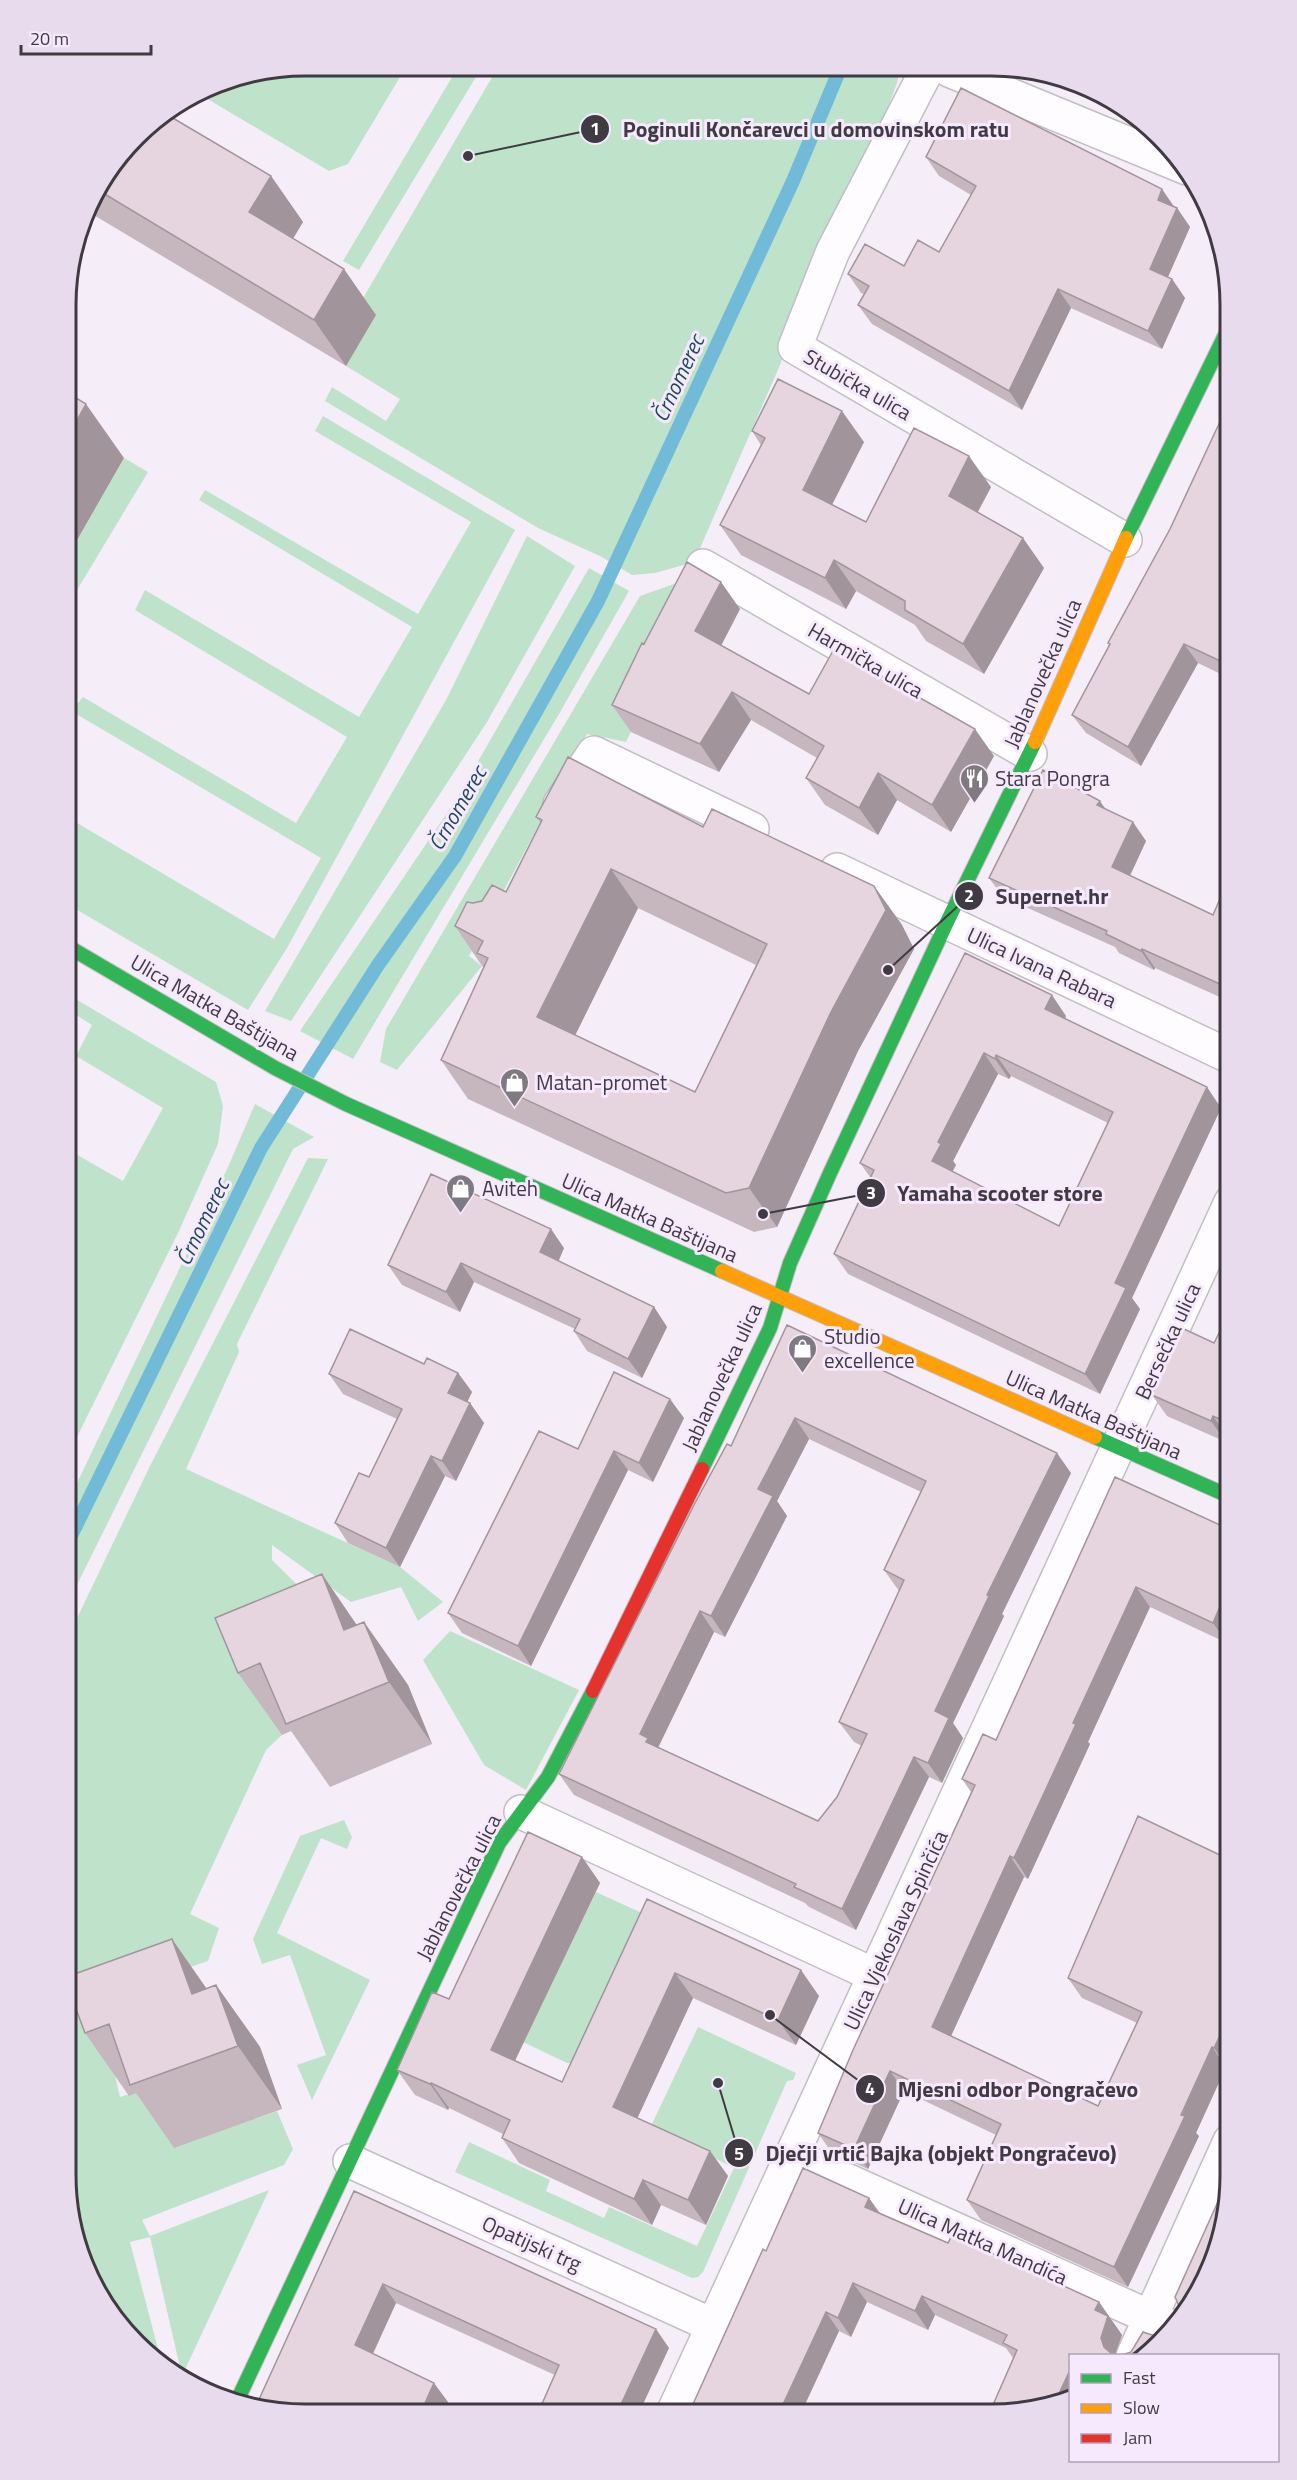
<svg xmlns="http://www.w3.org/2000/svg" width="1297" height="2480" viewBox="0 0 1297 2480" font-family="'Titillium Web',sans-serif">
  <rect width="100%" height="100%" fill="#f5eef8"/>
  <path fill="#bfe2ca" d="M305,66L406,67L348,164L329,171L199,94L214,84Z
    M458,67H482L359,270L343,261Z
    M498,67L900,70L897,83L876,140L840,213L780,365L694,562L655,573L632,575L600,556L538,528L325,401L332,387L386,421L400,399L346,366L376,315L359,305Z
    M323,416L515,530L287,948L248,1010L67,904V817L274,939L321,858L71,711L83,697L296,823L347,737L135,610L145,590L359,717L412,627L199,500L205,490L418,614L471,522L315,431Z
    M124,458L148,472L68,605V556Z
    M527,536L575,566L487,722L291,1021L265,1011L446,700Z
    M589,568L629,591L559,714L353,1059L300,1031L457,798Z
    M691,578L661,670L626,742L587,734L469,956L482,966L397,1070L380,1062L386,1029L640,596Z
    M67,994L216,1082L223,1106L218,1144L178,1233L67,1457V1149L123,1181L163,1108L76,1056L92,1025L67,1009Z
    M255,1104L314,1137L293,1149L67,1605V1504L228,1167Z
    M308,1158L328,1159L237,1344L239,1352L186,1469L400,1567L443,1602L418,1621L401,1587L351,1602L272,1545V1560L333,1620L282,1735L266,1750L190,1914L219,1928L208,1961L97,1999L120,2097L153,2087L174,2147L277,2111L293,2149L284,2165L142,2220L150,2236L269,2190L182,2376L150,2237L130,2242L162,2364C140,2350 137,2339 127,2316L117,2320L106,2307L79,2251L66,2175L67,1639L150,1466Z
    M450,1631L579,1690L526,1790L484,1765L423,1660Z
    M344,1820L352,1837L347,1849L321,1838L277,1933L370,1980L312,2100L297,2065L326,2055L290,1955L262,1964L253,1939L300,1836Z
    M596,1892L642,1913L571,2063H567L523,2042Z
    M698,2027L796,2073L793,2080L787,2081L703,2272L698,2277L692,2278L455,2172L469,2142L550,2180L546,2191L604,2218L609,2207L697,2246L734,2168L651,2126Z"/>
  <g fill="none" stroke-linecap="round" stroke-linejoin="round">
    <path stroke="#72bbd8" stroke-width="14" d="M67,1544L261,1148L378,965L455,856L598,601L793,181L840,69"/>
    <defs>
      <path id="street" d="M927,70L833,251L795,347L1125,540
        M949,70L1187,168
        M703,566L1030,754
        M560,804L594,753L752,829
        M837,870L1231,1057
        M521,1812L874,1975
        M793,2156L1174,2328
        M350,2161L714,2326
        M1133,2356L1230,2141
        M673,2413L1231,1202"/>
      <path id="fast" d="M1126,538L1231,323
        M67,946L275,1068L346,1104L722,1271
        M1095,1437L1231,1497
        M702,1469L770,1328L790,1263L830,1173L947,922L1035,742
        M237,2401L499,1843L548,1777L593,1691"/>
      <path id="slow" d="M1035,742L1126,538
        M722,1271L1095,1437"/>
      <path id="jam" d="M593,1691L702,1469"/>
    </defs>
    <use href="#street" stroke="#c3bdc5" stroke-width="36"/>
    <use href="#fast" stroke="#c3bdc5" stroke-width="16"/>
    <use href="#slow" stroke="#c3bdc5" stroke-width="16"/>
    <use href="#jam" stroke="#c3bdc5" stroke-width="16"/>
    <use href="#street" stroke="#fefcfe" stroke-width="33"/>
    <use href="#fast" stroke="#30b455" stroke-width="14"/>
    <use href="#slow" stroke="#ff9f0a" stroke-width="14"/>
    <use href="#jam" stroke="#e5322d" stroke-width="14"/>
  </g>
  <path fill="#c6b7bf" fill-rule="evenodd" d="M1025,70L1038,71L1098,91L1120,106L1119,108Z
    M147,126L271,176L303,222L293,239L376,315L346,366L87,211L91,199Z
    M926,157L1177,208L1190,227L1168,277L1172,279L1185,298L1162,349L1071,308L1022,410L872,324L858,305L864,294L861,293L848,274L904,266L939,252L971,195L939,176Z
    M1231,398V679L1198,663L1141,766L1086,733L1072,715L1109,645L1108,643L1170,529Z
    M752,431L864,442L832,505L866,522L991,487L978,512L1044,568L984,674L926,641L915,625L856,591L846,609L741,555L720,525L761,445Z
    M740,609L721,646L809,694L994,756L951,832L897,800L878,835L825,805L806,778L817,758L751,720L719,772L631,732L612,705L644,644Z
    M1105,809L1146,841L1130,876L1213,915L1231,873V1002L1155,968L1154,970L1119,953L1115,947L1003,897L989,878Z
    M536,817L703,827L874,886L902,925L914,949L858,1051L777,1227L754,1232L468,1099L441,1060L484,967L482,966L455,926L473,903L506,892L541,823ZM638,908L756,965L695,1092L575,1035Z
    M965,953L1066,1016L1065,1019L1221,1108L1132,1298L1140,1309L1100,1394L848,1274L834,1254L870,1177L860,1163ZM998,1074L1009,1079L1011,1076L1108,1123L1059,1226L952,1172L956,1165L953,1161Z
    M564,1248L558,1261L654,1307L667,1327L642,1378L587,1351L574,1331L575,1329L474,1282L460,1312L402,1285L388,1265Z
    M1231,1309V1439L1228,1437L1226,1442L1167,1416L1152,1395L1214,1343Z
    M787,1325L1071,1473L1002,1614L1004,1616L953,1723L963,1738L942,1783L929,1777L856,1930L809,1907L805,1903L574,1795L559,1774L731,1446ZM809,1439L921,1492L884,1570L899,1591L839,1722L854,1742L862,1746L837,1797L818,1821L658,1747L714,1632L725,1637L787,1516L777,1501Z
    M424,1364L458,1373L472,1392L467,1402L470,1403L484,1423L456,1481L445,1476L400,1567L348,1543L335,1523L369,1477L397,1419L343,1394L329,1374Z
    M684,1418L653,1482L628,1470L531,1666L462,1633L448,1613L578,1449Z
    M1115,1477L1231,1530V1635L1227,1643L1150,1607L1088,1742L1090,1744L1028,1879L1024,1877L951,2036L1098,2106L1137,2023L1082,1998L1068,1978L1138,1816L1228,2068L1226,2067L1196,2133L1199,2136L1128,2287L981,2220L967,2200L996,2135L904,2091L868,2169L832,2153L818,2133L971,1792L962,1779L996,1740Z
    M364,1622L408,1685L432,1744L330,1787L291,1731L282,1735L238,1673Z
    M582,1857L600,1883L515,2061L562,2082L647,1899L819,1996L796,2045L693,1998L637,2118L710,2151L728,2176L706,2225L661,2205L652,2225L519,2163L502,2138L503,2134L449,2108L448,2110L415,2095L397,2070L449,1999Z
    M216,1985L260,2047L282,2109L174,2148L136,2093L129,2096L85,2033Z
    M1230,2175L1181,2321L1144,2355L1013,2358L1006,2348L935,2315L928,2330L867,2302L851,2337L839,2331L801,2413H689L766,2251L869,2198L880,2213L948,2243L1099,2302L1122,2335L1115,2354L1122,2355L1131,2352L1158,2337L1177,2317Z
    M354,2191L669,2348L555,2375L396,2303L373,2354L448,2402L274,2412Z"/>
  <path fill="#a1959b" d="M271,176L303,222L281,258L249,212Z
    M1162,189L1175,208L1158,200Z
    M1177,208L1190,227L1163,288L1150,269Z
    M344,269L376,315L346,366L314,320Z
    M1172,279L1185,298L1162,349L1148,331Z
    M1058,289L1071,308L1022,410L1009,391Z
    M86,404L124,458L68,556V436Z
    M842,411L864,442L824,520L803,490Z
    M969,456L991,487L970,526L949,496Z
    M1023,538L1044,568L984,674L963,644Z
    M834,560L856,591L846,609L825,578Z
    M721,582L740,609L714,659L695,631Z
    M1184,644L1198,663L1141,766L1128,747Z
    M732,692L751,720L719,772L700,744Z
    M975,729L994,756L951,832L932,805Z
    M878,773L897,800L878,835L859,808Z
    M1100,801L1113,820L1097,805Z
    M1133,822L1146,841L1125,886L1112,867Z
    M611,869L638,908L565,1056L537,1017Z
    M874,886L902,925L914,949L858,1051L777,1227L749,1188Z
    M1142,949L1155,968L1154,970L1141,951Z
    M1052,995L1066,1016L1060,1030L1045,1009Z
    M984,1053L998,1074L953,1161L956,1165L947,1182L932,1161L938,1142Z
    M996,1055L1011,1076L1009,1079L995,1059Z
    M1207,1087L1221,1108L1132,1298L1140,1309L1100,1394L1085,1374L1115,1283Z
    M551,1229L564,1248L554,1272L540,1252Z
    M461,1263L474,1282L460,1312L446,1292Z
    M654,1307L667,1327L642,1378L628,1359Z
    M458,1373L472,1392L462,1413L448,1393Z
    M670,1399L684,1418L653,1482L639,1463Z
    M470,1403L484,1423L456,1481L442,1461Z
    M1213,1416L1228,1437L1226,1442L1211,1421Z
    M795,1418L809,1439L777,1501L787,1516L725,1637L711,1616L758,1489Z
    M614,1451L628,1470L531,1666L518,1646Z
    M1057,1453L1071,1473L1002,1614L1004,1616L953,1723L963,1738L942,1783L928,1763L935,1711L987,1595Z
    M431,1456L445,1476L400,1567L386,1548Z
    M322,1574L365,1637L344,1630Z
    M1136,1587L1150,1607L1088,1742L1090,1744L1028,1879L1014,1858L1073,1723Z
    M1221,1604L1231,1618V1635L1227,1643L1213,1623Z
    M700,1611L714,1632L657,1750L660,1762L640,1734Z
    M364,1622L408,1685L432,1744L389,1682Z
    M914,1757L929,1777L856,1930L842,1909Z
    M1010,1856L1024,1877L946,2047L932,2027Z
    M582,1857L600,1883L508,2075L491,2050Z
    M172,1939L216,2002L192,1994Z
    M801,1970L819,1996L796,2045L778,2020Z
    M675,1973L693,1998L631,2132L613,2107Z
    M216,1985L260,2047L282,2109L238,2046Z
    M1231,2012L1230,2063L1228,2068L1214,2048Z
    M1212,2047L1226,2067L1196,2133L1199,2136L1128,2287L1114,2267Z
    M890,2071L904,2091L868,2169L854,2149Z
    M431,2083L449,2108L448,2110L430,2084Z
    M710,2151L728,2176L706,2225L688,2200Z
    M643,2180L661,2205L652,2225L634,2199Z
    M869,2198L882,2217L865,2207Z
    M853,2283L867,2302L851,2337L838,2318Z
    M383,2284L396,2303L368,2364L355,2345Z
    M922,2296L935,2315L928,2330L915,2311Z
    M1099,2302L1122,2335L1115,2355L1104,2347L1101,2338L1095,2310Z
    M826,2312L839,2331L801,2413H779Z
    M656,2329L669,2348L639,2413H617Z
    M1071,2368V2400L1054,2404Z
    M434,2383L448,2402L443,2412H421Z"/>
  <path fill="#e6d5de" stroke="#a1959b" stroke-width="1.5" fill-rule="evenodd" d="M961,88L1162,189L1158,200L1177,208L1150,269L1172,279L1148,331L1058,289L1009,391L858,305L869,286L848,274L865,244L904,266L918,240L939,252L976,186L926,157Z
    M166,114L271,176L249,212L344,269L314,320L98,190L147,126Z
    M778,379L842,411L803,490L866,522L914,428L969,456L949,496L1023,538L963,644L905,610V601L834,560L825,578L720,525L765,438L752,431Z
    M68,393L86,404L68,436Z
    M1231,398V666L1184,644L1128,747L1072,715L1110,644L1108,643L1170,529Z
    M687,562L721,582L695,631L809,694L834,649L975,729L932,805L878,773L859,808L806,778L824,746L732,692L700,744L612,705L642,643L644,644Z
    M568,757L703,827L712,809L874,886L886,910L831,1012L749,1188L726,1193L441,1060L488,958L477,953L483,941L455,926L467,902L473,903L482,901L492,885L506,892L542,820L536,817ZM611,869L767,944L695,1092L537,1017Z
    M1043,770L1100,801L1097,805L1133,822L1112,867L1213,915L1231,873V989L1142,949L1141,951L1106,934L1107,931L989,878Z
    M965,953L1052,995L1045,1009L1207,1087L1115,1283L1126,1288L1085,1374L834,1254L874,1170L860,1163ZM984,1053L995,1059L996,1055L1113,1112L1059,1226L932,1161L941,1144L938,1142Z
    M431,1174L551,1229L540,1252L654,1307L628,1359L574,1331L580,1319L461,1263L446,1292L388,1265Z
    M1231,1309V1424L1213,1416L1211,1421L1152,1395L1182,1328L1214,1343Z
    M787,1325L1057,1453L987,1595L989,1596L935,1711L949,1718L928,1763L914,1757L842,1909L794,1887L796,1884L559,1774L695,1503L727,1444L731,1446ZM795,1418L926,1481L884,1570L904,1580L839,1722L867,1734L837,1797L818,1821L646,1742L648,1738L640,1734L700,1611L711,1616L773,1496L758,1489Z
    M350,1329L424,1364L427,1358L458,1373L448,1393L470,1403L442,1461L431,1456L386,1548L335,1523L359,1473L369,1477L402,1409L329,1374Z
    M614,1372L670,1399L639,1463L614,1451L518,1646L448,1613L539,1431L578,1449Z
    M1115,1477L1231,1530V1609L1221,1604L1213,1623L1136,1587L1073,1723L1076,1724L1014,1858L1010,1856L932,2027L1098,2106L1142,2012L1068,1978L1138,1816L1224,1857L1231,1842V2012L1214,2048L1212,2047L1181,2115L1185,2116L1114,2267L967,2200L1001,2124L890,2071L854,2149L818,2133L853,2050L975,1785L962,1779L983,1734L996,1740Z
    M322,1574L344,1630L364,1622L389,1682L286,1724L260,1663L238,1673L215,1618Z
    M528,1832L582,1857L491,2050L562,2082L647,1899L801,1970L778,2020L675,1973L613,2107L710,2151L688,2200L643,2180L634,2199L502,2138L510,2120L431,2083L430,2084L397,2070L432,1992L449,1999Z
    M172,1939L192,1994L216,1985L238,2046L130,2085L109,2024L85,2033L66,1982V1977Z
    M803,2168L869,2198L865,2207L948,2243L952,2235L1099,2302L1095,2310L1108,2316L1101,2338L1104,2347L1112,2354L1122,2355L1131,2352L1143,2332L1158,2337L1162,2327L1171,2324L1177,2317L1179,2306L1175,2297L1230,2175V2191L1213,2266L1181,2321L1144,2355H1071V2368L1054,2404L989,2414L1017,2350L1003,2343L1007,2335L922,2296L915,2311L853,2283L838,2318L826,2312L779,2413H689L763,2249L766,2251Z
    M354,2191L656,2329L617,2413H538L559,2365L383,2284L355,2345L434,2383L421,2412H274L256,2406Z"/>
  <defs>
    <symbol id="restaurant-pin" viewBox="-11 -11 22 30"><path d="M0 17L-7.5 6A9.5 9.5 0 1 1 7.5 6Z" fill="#7f7a82" stroke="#f7e9fd"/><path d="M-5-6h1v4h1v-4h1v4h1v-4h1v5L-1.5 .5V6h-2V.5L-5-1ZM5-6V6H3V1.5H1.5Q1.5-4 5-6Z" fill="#fff"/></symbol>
    <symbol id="shop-pin" viewBox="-11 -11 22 30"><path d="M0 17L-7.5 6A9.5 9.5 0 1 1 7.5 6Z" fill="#7f7a82" stroke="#f7e9fd"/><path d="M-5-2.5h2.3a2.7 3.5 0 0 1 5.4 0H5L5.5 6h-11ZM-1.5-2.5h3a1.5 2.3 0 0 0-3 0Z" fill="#fff"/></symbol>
  </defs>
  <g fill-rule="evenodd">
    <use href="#restaurant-pin" x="958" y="762" width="33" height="45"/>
    <use href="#shop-pin" x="498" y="1066" width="33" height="45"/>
    <use href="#shop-pin" x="444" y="1172" width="33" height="45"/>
    <use href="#shop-pin" x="786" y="1332" width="33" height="45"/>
  </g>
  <g text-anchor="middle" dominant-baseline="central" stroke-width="6" stroke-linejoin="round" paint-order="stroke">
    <g font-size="21" fill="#403b43" stroke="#f7e9fd">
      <text transform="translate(858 384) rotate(30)">Stubička ulica</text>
      <text transform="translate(866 660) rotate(30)">Harmička ulica</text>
      <text transform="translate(1042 673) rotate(-66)">Jablanovečka ulica</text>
      <text transform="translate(1042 967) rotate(25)">Ulica Ivana Rabara</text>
      <text transform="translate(215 1007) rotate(30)">Ulica Matka Baštijana</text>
      <text transform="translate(650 1217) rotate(24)">Ulica Matka Baštijana</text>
      <text transform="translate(1167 1341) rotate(-65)">Bersečka ulica</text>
      <text transform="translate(721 1377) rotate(-65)">Jablanovečka ulica</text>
      <text transform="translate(1094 1414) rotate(24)">Ulica Matka Baštijana</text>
      <text transform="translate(458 1887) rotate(-63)">Jablanovečka ulica</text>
      <text transform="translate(895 1930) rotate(-65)">Ulica Vjekoslava Spinčića</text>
      <text transform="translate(983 2241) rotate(24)">Ulica Matka Mandića</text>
      <text transform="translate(532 2243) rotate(24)">Opatijski trg</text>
    </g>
    <g font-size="21" fill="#403b43" stroke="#f7e9fd" text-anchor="start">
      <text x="995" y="778">Stara Pongra</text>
      <text x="536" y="1082">Matan-promet</text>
      <text x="482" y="1188">Aviteh</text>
      <text x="824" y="1336">Studio<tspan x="824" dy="24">excellence</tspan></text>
    </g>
    <g font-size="22" font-style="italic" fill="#1d4a5a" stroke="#f7e9fd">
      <text transform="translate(678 378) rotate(-65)">Črnomerec</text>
      <text transform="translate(457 808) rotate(-60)">Črnomerec</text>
      <text transform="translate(202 1222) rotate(-64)">Črnomerec</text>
    </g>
  </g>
  <path d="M0 0H1297V2480H0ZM305 76H991A229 229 0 0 1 1220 305V2175A229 229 0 0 1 991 2404H305A229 229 0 0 1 76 2175V305A229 229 0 0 1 305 76Z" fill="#e8dbee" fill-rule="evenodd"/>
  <path fill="none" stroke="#403b43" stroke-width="3" d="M305 76H991A229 229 0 0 1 1220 305V2175A229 229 0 0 1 991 2404H305A229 229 0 0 1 76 2175V305A229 229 0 0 1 305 76Z"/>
  <path fill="none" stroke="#403b43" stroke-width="2" d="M468 156L595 129M888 970L969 896M763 1214L871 1193M770 2015L870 2089M718 2083L739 2153"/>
  <g fill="#403b43" stroke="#f7e9fd" stroke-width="2">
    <circle cx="468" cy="156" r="6"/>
    <circle cx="888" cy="970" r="6"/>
    <circle cx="763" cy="1214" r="6"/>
    <circle cx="770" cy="2015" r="6"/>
    <circle cx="718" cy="2083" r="6"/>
    <circle cx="595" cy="129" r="15"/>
    <circle cx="969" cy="896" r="15"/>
    <circle cx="871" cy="1193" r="15"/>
    <circle cx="870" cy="2089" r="15"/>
    <circle cx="739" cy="2153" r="15"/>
  </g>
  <g font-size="18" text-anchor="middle" font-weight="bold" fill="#fff">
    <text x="595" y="135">1</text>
    <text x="969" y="902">2</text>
    <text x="871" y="1199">3</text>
    <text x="870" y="2095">4</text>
    <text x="739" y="2160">5</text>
  </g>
  <g font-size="22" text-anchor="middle" font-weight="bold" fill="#403b43" stroke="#f7e9fd" stroke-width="6" stroke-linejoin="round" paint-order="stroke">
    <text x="816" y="137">Poginuli Končarevci u domovinskom ratu</text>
    <text x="1052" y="904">Supernet.hr</text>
    <text x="1000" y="1201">Yamaha scooter store</text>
    <text x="1018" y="2097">Mjesni odbor Pongračevo</text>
    <text x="941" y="2161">Dječji vrtić Bajka (objekt Pongračevo)</text>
  </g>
  <rect x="1069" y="2354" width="210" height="108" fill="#f7e9fd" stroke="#aea3b3" stroke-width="1.5"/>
  <rect x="1081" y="2374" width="30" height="9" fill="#30b455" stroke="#aea3b3" stroke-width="1.5"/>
  <text x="1123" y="2384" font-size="18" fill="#403b43">Fast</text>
  <rect x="1081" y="2404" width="30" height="9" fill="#ff9f0a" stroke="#aea3b3" stroke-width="1.5"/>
  <text x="1123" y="2414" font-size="18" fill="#403b43">Slow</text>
  <rect x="1081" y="2434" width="30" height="9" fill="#e5322d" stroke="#aea3b3" stroke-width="1.5"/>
  <text x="1123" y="2444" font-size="18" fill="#403b43">Jam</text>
  <path d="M21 45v9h130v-9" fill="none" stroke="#403b43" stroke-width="3"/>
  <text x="30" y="45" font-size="18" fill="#403b43" stroke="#f7e9fd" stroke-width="4.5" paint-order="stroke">20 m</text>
</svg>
